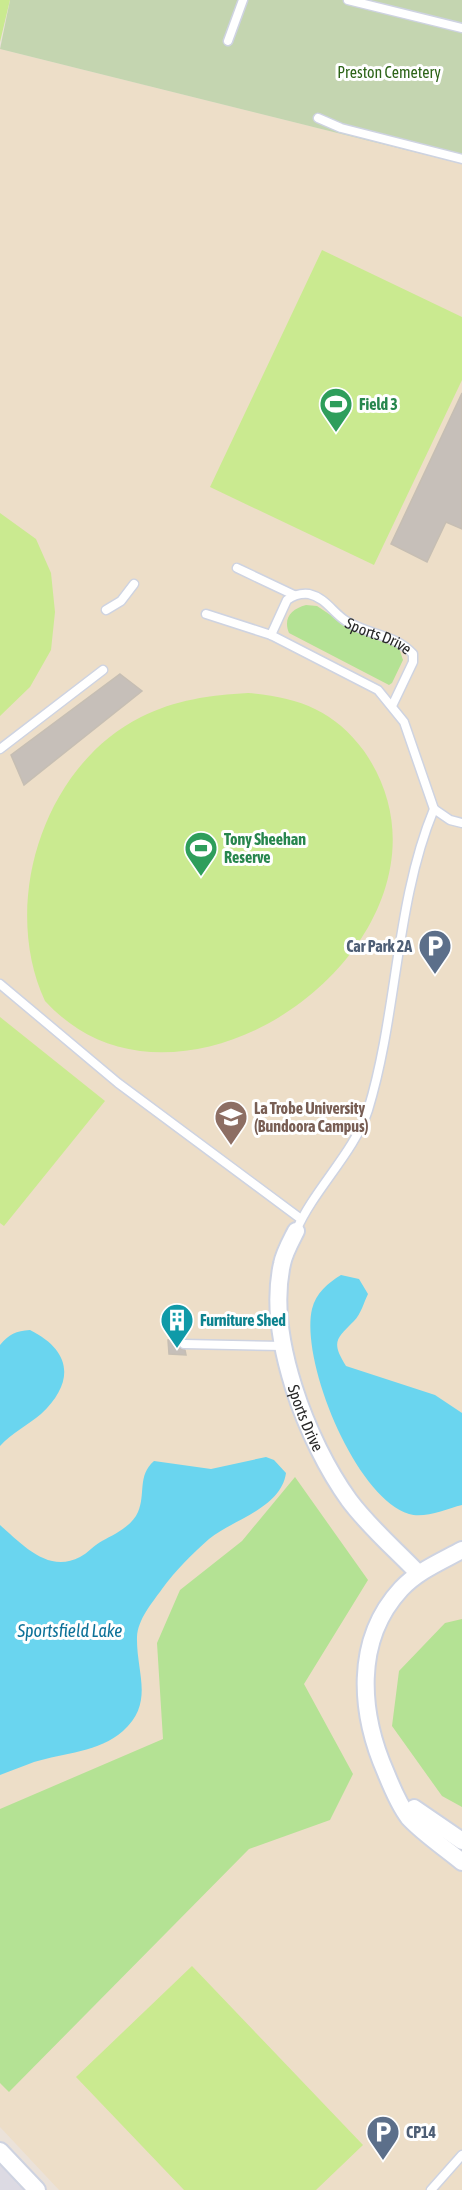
<svg xmlns="http://www.w3.org/2000/svg" width="462" height="2190" viewBox="0 0 462 2190" font-family="'Asap Condensed',sans-serif">
  <rect width="100%" height="100%" fill="#ebe2d9"/>
  <path fill="#dcdae3" d="M0,2164L24,2190H0Z"/>
  <path fill="#eddec8" d="M0,49L462,164V2190H59L0,2127Z"/>
  <path fill="#b4e294" d="M306,605L317,606L356,632L399,648L403,660L392,683L389,685L289,633C283,618 291,609 306,605Z
    M295,1477L368,1580L304,1684L353,1774L330,1820L249,1849L9,2092L0,2083V1809L163,1739L157,1643L180,1590L242,1541Z
    M462,1619V1807L442,1796L392,1726L399,1671L445,1623Z"/>
  <path fill="#c4d5b0" d="M10,0H462V164L0,49Z"/>
  <path fill="#caea90" d="M0,0H10L0,42Z
    M322,250L462,317V380L374,565L210,487Z
    M0,513L36,539L51,573L55,612L51,650L30,687L0,716Z
    M248,693C297,697 334,710 364,751C462,892 290,1069 140,1051C102,1046 71,1029 45,1001C0,904 43,766 141,717C175,700 210,695 248,693Z
    M0,1017L105,1101L4,1226L0,1223Z
    M192,1966L363,2145L316,2190H184L76,2077Z"/>
  <path fill="#6ad5ef" d="M341,1275L359,1279L368,1294C364,1302 361,1314 354,1321C336,1339 331,1342 346,1366L435,1395L462,1413V1505C446,1509 424,1519 409,1514C355,1497 300,1361 312,1309C316,1293 328,1283 341,1275Z
    M30,1330C72,1351 75,1382 41,1414C28,1425 12,1433 0,1446V1345C9,1334 16,1331 30,1330Z
    M266,1457L274,1460L286,1473C281,1508 234,1519 209,1539C193,1553 175,1571 162,1589C152,1603 138,1619 137,1637C136,1672 155,1703 123,1731C99,1752 64,1753 34,1762C23,1766 11,1771 0,1775V1525C22,1544 48,1574 80,1557C88,1553 94,1545 102,1541C115,1534 132,1526 138,1512C146,1494 137,1476 154,1461L211,1469Z"/>
  <path fill="#c6bfb9" stroke="#c6beb3" stroke-width="1.5" d="M462,393V529L446,522L427,562L391,544Z
    M120,674L142,691L24,785L11,755Z
    M181,1339L178,1347L185,1350L186,1355L169,1354L168,1340Z"/>
  <g fill="none" stroke-linecap="round" stroke-linejoin="round">
    <defs>
      <g id="service">
        <path d="M348,0L462,28"/>
        <path d="M228,41L243,0"/>
        <path d="M318,118L341,128L462,159"/>
        <path d="M237,568L294,595"/>
        <path d="M106,610L121,601L134,584"/>
        <path d="M206,614L271,635L378,690L404,722L434,809L450,820L462,823"/>
        <path id="s1" d="M271,635L287,600C294,595 300,593 309,594C326,598 333,613 346,621C368,635 395,634 413,654V662L392,706"/>
        <path d="M0,749L103,670"/>
        <path d="M0,984L118,1083L301,1219"/>
        <path d="M296,1231C314,1189 354,1153 368,1110C398,1012 395,903 434,809"/>
        <path d="M184,1344L283,1346"/>
        <path d="M431,2190L462,2155"/>
      </g>
      <g id="minor">
        <path id="s2" d="M296,1231C291,1241 284,1253 282,1264C266,1336 307,1442 349,1500C369,1527 395,1549 418,1573"/>
        <path d="M462,1550C440,1562 418,1571 401,1589C353,1641 360,1714 386,1773C392,1788 399,1805 409,1818C424,1834 445,1848 462,1862"/>
        <path d="M414,1808L462,1841"/>
        <path d="M0,2151L37,2190"/>
      </g>
    </defs>
    <use href="#service" stroke="#ced3e1" stroke-width="11"/>
    <use href="#minor" stroke="#ced3e1" stroke-width="20"/>
    <use href="#service" stroke="#fff" stroke-width="8"/>
    <use href="#minor" stroke="#fff" stroke-width="16"/>
  </g>
  <defs>
    <symbol id="stadium-pin" viewBox="-11 -11 22 30"><path d="M0 17L-7.5 6A9.5 9.5 0 1 1 7.5 6Z" fill="#2e9e5b" stroke="#fff"/><path d="M0-5a6.5 5 0 1 0 0 10a6.5 5 0 1 0 0-10ZM-3.5-1.8h7v3.6h-7Z" fill="#fff"/></symbol>
    <symbol id="parking-pin" viewBox="-11 -11 22 30"><path d="M0 17L-7.5 6A9.5 9.5 0 1 1 7.5 6Z" fill="#5c6f8a" stroke="#fff"/><path d="M-3.5-5.5H1a3.5 3.5 0 0 1 0 7H-1V5.5H-3.5ZM-1-3.4V-.6H.8a1.4 1.4 0 0 0 0-2.8Z" fill="#fff"/></symbol>
    <symbol id="university-pin" viewBox="-11 -11 22 30"><path d="M0 17L-7.5 6A9.5 9.5 0 1 1 7.5 6Z" fill="#8d6e63" stroke="#fff"/><path d="M0-5L7-2L0 1L-7-2ZM-4 1L0 2.5L4 1V4Q0 6-4 4Z" fill="#fff"/></symbol>
    <symbol id="building-pin" viewBox="-11 -11 22 30"><path d="M0 17L-7.5 6A9.5 9.5 0 1 1 7.5 6Z" fill="#0f9aa8" stroke="#fff"/><path d="M-4-6H4V6H1V3H-1V6H-4ZM-2.5-4.3h1.7v1.8h-1.7ZM.8-4.3h1.7v1.8H.8ZM-2.5-1h1.7V.8h-1.7ZM.8-1h1.7V.8H.8Z" fill="#fff"/></symbol>
  </defs>
  <g fill-rule="evenodd">
    <use href="#stadium-pin" x="317" y="385" width="38" height="52"/>
    <use href="#stadium-pin" x="182" y="829" width="38" height="52"/>
    <use href="#parking-pin" x="416" y="927" width="38" height="52"/>
    <use href="#university-pin" x="212" y="1098" width="38" height="52"/>
    <use href="#building-pin" x="158" y="1301" width="38" height="52"/>
    <use href="#parking-pin" x="364" y="2113" width="38" height="52"/>
  </g>
  <g text-anchor="middle" dominant-baseline="central" stroke-width="6" stroke-linejoin="round" paint-order="stroke">
    <g font-size="16" fill="#2d6418" stroke="#fff">
      <text x="389" y="72">Preston Cemetery</text>
    </g>
    <g font-size="16" font-weight="bold" fill="#27864d" stroke="#fff" text-anchor="start">
      <text x="359" y="404">Field 3</text>
      <text x="224" y="839">Tony Sheehan<tspan x="224" dy="18">Reserve</tspan></text>
    </g>
    <g font-size="16" fill="#282828" stroke="#fff">
      <text stroke="none"><textPath href="#s1" startOffset="144">Sports Drive</textPath></text>
      <text stroke="none"><textPath href="#s2" startOffset="194">Sports Drive</textPath></text>
    </g>
    <g font-size="16" font-weight="bold" fill="#4e5e75" stroke="#fff" text-anchor="end">
      <text x="412" y="946">Car Park 2A</text>
      <text x="406" y="2132" text-anchor="start">CP14</text>
    </g>
    <g font-size="16" font-weight="bold" fill="#785e54" stroke="#fff" text-anchor="start">
      <text x="254" y="1108">La Trobe University<tspan x="254" dy="18">(Bundoora Campus)</tspan></text>
    </g>
    <g font-size="16" font-weight="bold" fill="#0d838f" stroke="#fff" text-anchor="start">
      <text x="200" y="1320">Furniture Shed</text>
    </g>
    <g font-size="18" font-style="italic" fill="#0c7198" stroke="#fff">
      <text x="70" y="1630">Sportsfield Lake</text>
    </g>
  </g>
</svg>
